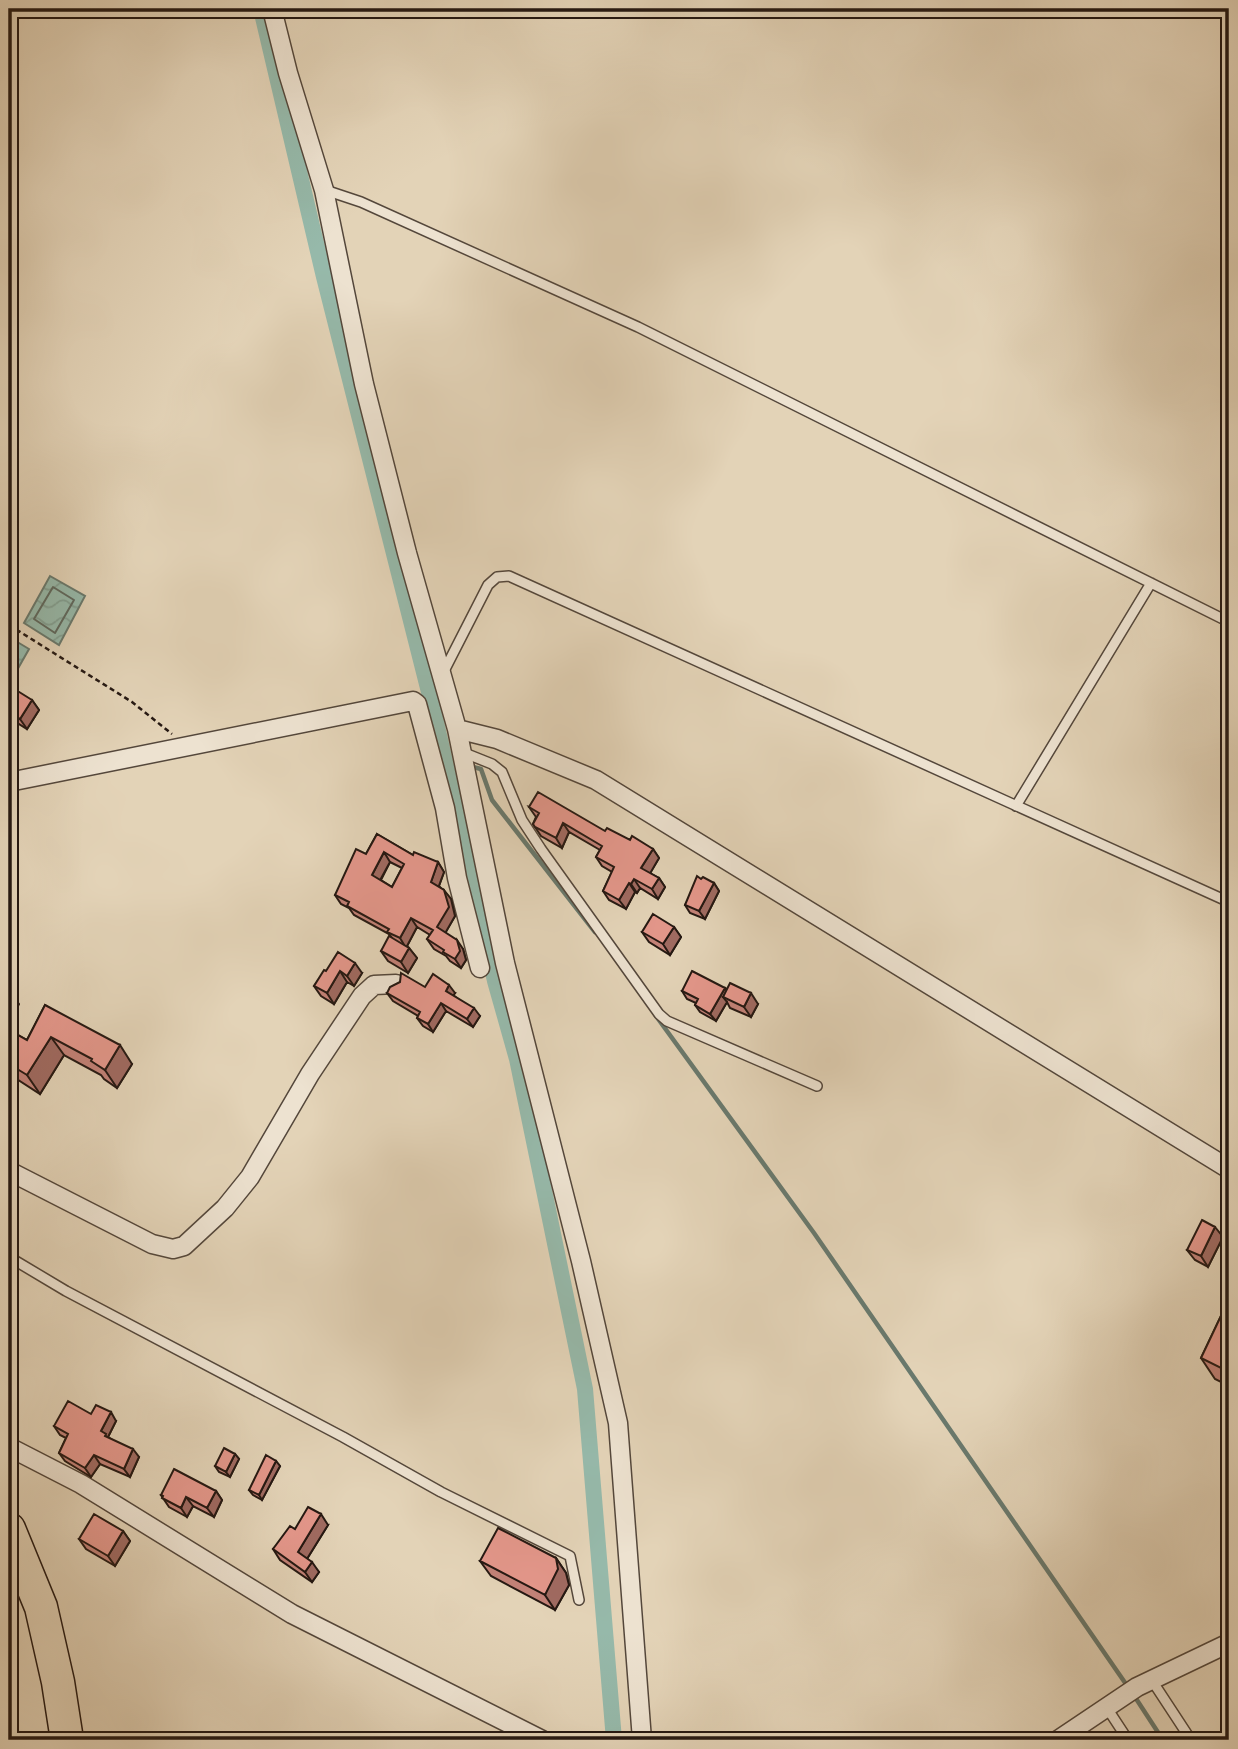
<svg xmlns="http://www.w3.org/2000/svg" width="1238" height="1749" viewBox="0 0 1238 1749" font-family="'IM FELL DW Pica',serif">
  <defs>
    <pattern id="water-waves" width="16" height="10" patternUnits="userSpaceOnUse" patternTransform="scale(1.75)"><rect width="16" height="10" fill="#96b9aa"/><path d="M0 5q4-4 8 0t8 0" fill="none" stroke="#819e91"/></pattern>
  </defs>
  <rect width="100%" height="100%" fill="#e3d3b7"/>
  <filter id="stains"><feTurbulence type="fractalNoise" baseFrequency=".00286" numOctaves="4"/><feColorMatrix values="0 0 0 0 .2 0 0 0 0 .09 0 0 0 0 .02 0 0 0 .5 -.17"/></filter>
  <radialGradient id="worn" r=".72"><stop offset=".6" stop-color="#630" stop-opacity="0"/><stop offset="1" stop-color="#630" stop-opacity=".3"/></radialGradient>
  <path fill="url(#water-waves)" stroke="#69796d" stroke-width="2" d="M50,576L85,596L59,645L24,623Z
    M9,637L29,649L12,679L9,677Z"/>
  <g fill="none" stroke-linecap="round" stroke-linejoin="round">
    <path stroke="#5e685e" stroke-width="2" d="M53,587L74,600L55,633L34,619Z"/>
    <path stroke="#69796d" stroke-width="4.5" d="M473,767L481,769L492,800L595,932
      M656,1016L814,1233L1128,1687
      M1133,1694L1163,1740"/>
    <path stroke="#96b9aa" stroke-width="16" d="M261,9L324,277L431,700L495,981L517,1059L585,1389L614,1740"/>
    <defs>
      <path id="lane" d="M325,190L361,202L638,327L1229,622
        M442,675L488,585L497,577L509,576L1229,902
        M462,752L492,764L502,772L522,820L541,849L659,1014L667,1021L817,1086
        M1016,806L1151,583
        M9,1257L66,1291L343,1437L441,1492L570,1556L579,1600
        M1151,1679L1191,1740
        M1107,1708L1128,1740"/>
      <path id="street" d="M272,9L288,73L324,190L364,384L407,553L457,729L505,963L581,1261L618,1423L642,1740
        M457,729L497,739L596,780L1229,1169
        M9,782L413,701L417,704L445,808L457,878L480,968
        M9,1171L152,1244L173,1249L184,1246L225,1208L250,1177L310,1074L362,996L374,985L396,984
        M9,1447L81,1484L292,1614L542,1740
        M1058,1740L1137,1687L1229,1643"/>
      <path id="highway" d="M9,1529L41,1607L58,1682L67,1740"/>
    </defs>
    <use href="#lane" stroke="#54473b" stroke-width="12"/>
    <use href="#street" stroke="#54473b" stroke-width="21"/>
    <use href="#highway" stroke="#251812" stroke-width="35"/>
    <path stroke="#251812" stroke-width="2.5" stroke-dasharray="5 3.5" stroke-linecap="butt" d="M9,625L132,702L172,734"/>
    <use href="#lane" stroke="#ede2d0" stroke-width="9"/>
    <use href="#street" stroke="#ede2d0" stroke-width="18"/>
    <use href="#highway" stroke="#e3d3b7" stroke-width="32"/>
  </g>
  <path fill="#c48278" stroke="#251812" stroke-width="2" fill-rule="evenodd" d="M32,700L39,710L27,729L11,719L9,716V701Z
    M529,807L630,840L653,849L659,858L650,873L659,878L665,887L658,899L640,888L637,893L635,892L626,909L609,900L603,891L612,872L602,866L596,857L600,850L569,832L562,848L541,836L533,824L536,817Z
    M377,834L413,855L438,862L444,872L439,886L451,899L455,916L445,933L463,949L466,960L461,968L450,961L446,956L434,949L427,939L430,935L417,927L407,946L409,948L417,958L408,973L388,961L381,951L392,938L389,934L354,915L349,908L341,904L335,895L366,854ZM390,862L402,868L392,887L381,880Z
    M701,879L714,883L719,891L705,919L690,913L685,905Z
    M674,927L681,937L670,955L649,942L642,932Z
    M326,971L362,973L354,986L347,982L334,1004L321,996L314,986Z
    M425,987L455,993L453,995L480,1016L473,1027L446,1011L433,1032L423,1026L417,1018L418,1016L393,1001L387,993Z
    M725,988L727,990L758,1004L751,1017L730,1008L727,1002L716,1021L700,1012L695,1005L696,1003L687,999L682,991Z
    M45,1005L132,1064L117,1088L104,1079L101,1075L64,1055L40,1094L9,1074V1030L27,1040Z
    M1223,1237L1208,1267L1195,1260L1187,1250Z
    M1229,1299V1386L1215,1379L1201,1358Z
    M91,1414L116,1421L108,1437L139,1457L130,1477L100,1464L91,1477L65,1461L59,1453L66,1438L60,1435L54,1426Z
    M235,1454L239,1459L230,1477L219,1472L215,1466Z
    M276,1461L280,1466L262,1500L253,1495L249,1490Z
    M216,1491L222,1500L214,1517L193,1506L187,1517L169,1507L161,1495Z
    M328,1525L307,1559L319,1572L312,1582L280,1560L273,1549L295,1529Z
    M123,1531L130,1541L115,1566L86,1549L79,1539Z
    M556,1558L566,1573L569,1585L555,1610L491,1576L480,1561Z"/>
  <path fill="#a06a61" stroke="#251812" stroke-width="2" d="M32,700L39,710L27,729L20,719Z
    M563,823L569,832L562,848L556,838Z
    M653,849L659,858L648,877L641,868Z
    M384,852L390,862L378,884L372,875Z
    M438,862L444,872L437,891L431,882Z
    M659,878L665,887L658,899L652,889Z
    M634,879L640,888L637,893L631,884Z
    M629,883L635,892L626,909L619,900Z
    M714,883L719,891L705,919L699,911Z
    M444,890L451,899L455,916L443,937L437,927Z
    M411,918L417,927L406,948L400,938Z
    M674,927L681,937L670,955L663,944Z
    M457,940L463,949L466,960L461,968L455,959Z
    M409,948L417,958L408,973L401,962Z
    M355,963L362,973L354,986L347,976Z
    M340,971L347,982L334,1004L327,993Z
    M449,985L455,993L451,999L446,991Z
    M725,988L731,995L723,997L727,1002L716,1021L710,1014Z
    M9,990L19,1004L9,1023Z
    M751,993L758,1004L751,1017L744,1007Z
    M441,1003L446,1011L433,1032L428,1024Z
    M474,1008L480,1016L473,1027L467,1019Z
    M51,1037L64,1055L40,1094L27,1075Z
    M120,1045L132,1064L117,1088L105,1070Z
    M1215,1227L1223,1237L1208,1267L1201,1256Z
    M111,1412L116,1421L108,1437L112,1443L101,1431Z
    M133,1449L139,1457L130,1477L124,1469Z
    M235,1454L239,1459L230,1477L226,1472Z
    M94,1455L100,1464L91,1477L85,1468Z
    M276,1461L280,1466L262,1500L259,1495Z
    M216,1491L222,1500L214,1517L207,1508Z
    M186,1497L193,1506L187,1517L181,1508Z
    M321,1514L328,1525L305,1562L298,1552Z
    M123,1531L130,1541L115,1566L108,1556Z
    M556,1558L566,1573L569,1585L555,1610L545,1595Z
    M312,1562L319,1572L312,1582L305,1572Z"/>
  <path fill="#e4978b" stroke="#251812" stroke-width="2" fill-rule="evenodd" d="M16,690L32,700L20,719L9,712V701Z
    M538,792L605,831L607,828L630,840L632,836L653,849L641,868L659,878L652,889L634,879L631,884L629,883L619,900L603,891L614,867L596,857L602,846L563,823L556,838L535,827L533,824L539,813L529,807Z
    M377,834L413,855L414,852L438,862L431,882L444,890L449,907L437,927L457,940L460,951L455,959L443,952L444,950L427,939L433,930L411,918L400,938L387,932L389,929L347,906L349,902L335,895L356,849L366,854ZM384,852L404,864L392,887L372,875Z
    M697,876L701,879L703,877L714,883L699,911L685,905Z
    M653,914L674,927L663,944L642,932Z
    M389,936L409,948L401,962L381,951Z
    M338,952L355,963L347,976L340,971L327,993L314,986L324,970L326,971Z
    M692,971L725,988L710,1014L695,1005L698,999L682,991Z
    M401,973L425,987L433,974L449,985L446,991L474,1008L467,1019L441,1003L428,1024L417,1018L420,1012L387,993L390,987L400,982Z
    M730,983L751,993L744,1007L723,997Z
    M45,1005L120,1045L105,1070L91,1061L92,1059L51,1037L27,1075L9,1064V1030L27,1040Z
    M1202,1220L1215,1227L1201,1256L1187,1250Z
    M1229,1299V1372L1201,1358Z
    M68,1401L91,1414L96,1405L111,1412L101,1431L106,1434L105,1436L133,1449L124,1469L94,1455L85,1468L59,1453L68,1434L54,1426Z
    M224,1448L235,1454L226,1472L215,1466Z
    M266,1455L276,1461L259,1495L249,1490Z
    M174,1469L216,1491L207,1508L186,1497L181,1508L162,1498L163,1496L161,1495Z
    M308,1507L321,1514L298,1552L312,1562L305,1572L273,1549L290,1526L295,1529Z
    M94,1514L123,1531L108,1556L79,1539Z
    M498,1528L556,1558L558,1569L545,1595L480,1561Z"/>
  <rect width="1238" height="1749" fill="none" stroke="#e3d3b7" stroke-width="35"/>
  <rect x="10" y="10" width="1217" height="1728" fill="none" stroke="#251812" stroke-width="3.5"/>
  <rect x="18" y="18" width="1203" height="1714" fill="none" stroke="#251812" stroke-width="2"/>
  <rect width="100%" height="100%" filter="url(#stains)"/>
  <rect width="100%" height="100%" fill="url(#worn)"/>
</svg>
